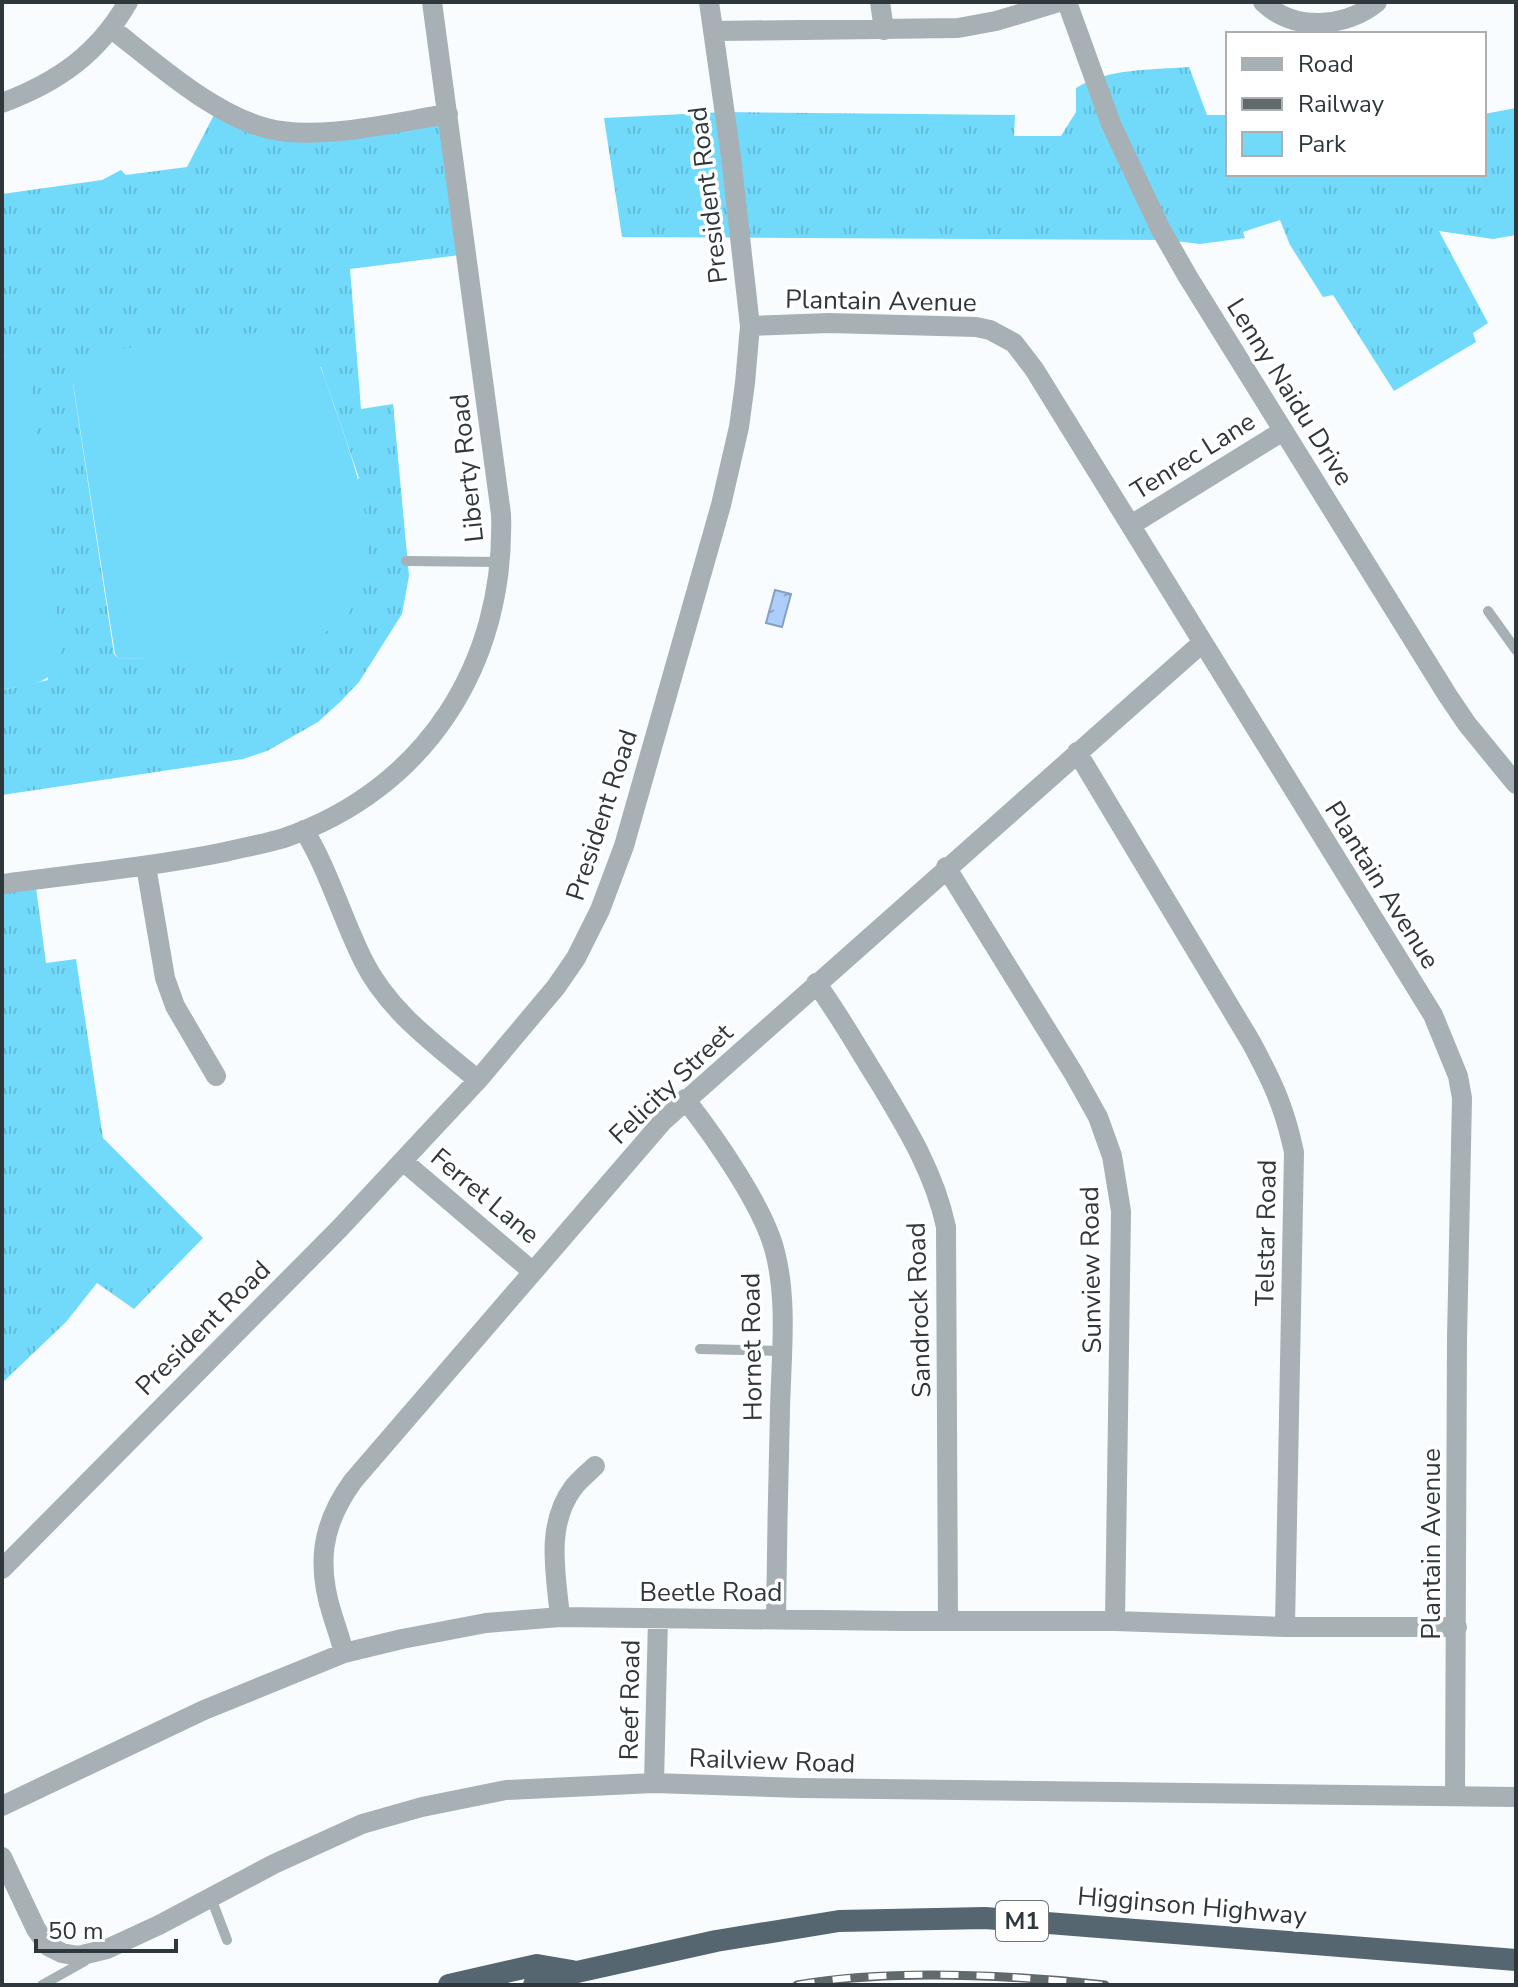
<svg xmlns="http://www.w3.org/2000/svg" width="1518" height="1987" viewBox="0 0 1518 1987" font-family="'Nunito Sans',sans-serif">
  <defs>
    <pattern id="grass-tufts" width="24" height="20" patternUnits="userSpaceOnUse" patternTransform="scale(2)"><rect width="24" height="20" fill="#71dafb"/><path d="M3 7l-1-3M5 7V3M7 7l1-3M15 17l-1-3M17 17v-4M19 17l1-3" fill="none" stroke="#62bcd8"/></pattern>
    <pattern id="water-ripples" width="26" height="14" patternUnits="userSpaceOnUse" patternTransform="scale(2)"><rect width="26" height="14" fill="#adcdfb"/><path d="M2 4q2-2 4 0t4 0M15 11q2-2 4 0t4 0" fill="none" stroke="#8da7cc"/></pattern>
  </defs>
  <rect width="100%" height="100%" fill="#f8fcfe"/>
  <path fill="url(#grass-tufts)" fill-rule="evenodd" d="M1189,67L1207,115H1228V174H1484V114L1516,108V235L1493,239L1439,231L1488,323L1473,333L1476,342L1394,391L1333,295L1323,297L1290,245L1280,220L1243,232L1245,238L1200,244L1167,240L622,237L604,118L724,112L1015,115L1014,136H1061L1076,112V88C1109,68 1151,70 1189,67Z
    M217,109L268,130L448,115L468,254L350,269L361,409L393,404L409,576L402,614L359,682L340,702L318,722L267,751L243,759L2,795V690L48,680L7,355L2,356V194L102,180L121,170L126,175L187,167ZM321,367L359,478L177,657L119,659L114,654L73,384Z
    M35,880L46,963L76,959L103,1138L203,1238L134,1309L97,1283L66,1322L2,1383V884Z"/>
  <path fill="#71dafb" d="M264,332C277,334 293,334 304,344C323,361 328,390 337,414C351,455 365,493 367,537C368,546 370,558 369,567C365,588 353,611 337,624C281,668 187,657 119,659L115,654L73,383L79,369L88,359L105,352L158,343Z
    M7,355L19,357L30,369L61,657C55,686 26,684 2,690V356Z"/>
  <path fill="url(#water-ripples)" stroke="#87a0c1" stroke-width="2" d="M775,590L791,594L782,627L766,623Z"/>
  <g fill="none" stroke-linecap="round" stroke-linejoin="round">
    <path stroke="#a7b0b5" stroke-width="10" d="M406,561L499,562
      M1488,611L1516,650
      M700,1349L782,1351
      M211,1898L227,1940
      M42,1985L85,1961"/>
    <path stroke="#a7b0b5" stroke-width="20" d="M880,2L884,30
      M1263,2C1294,32 1346,28 1377,2
      M112,29C157,64 211,113 266,128C316,142 396,122 448,114
      M713,31L958,28L996,21L1059,2
      M2,103C58,82 98,54 128,2
      M750,326L829,323L976,327L990,330L1014,343L1034,369L1433,1015L1458,1076L1462,1098L1457,1339L1455,1795
      M1131,525L1283,431
      M1077,752L1251,1042C1273,1083 1284,1106 1294,1152L1285,1627
      M304,830C329,871 342,918 363,960C388,1011 436,1045 478,1080
      M146,866L165,978L175,1006L216,1076
      M946,867L1074,1074L1098,1117L1112,1156L1121,1211L1115,1621
      M2,884C76,874 151,867 225,852C244,847 265,844 284,838C426,789 506,663 501,514L432,2
      M816,983C838,1013 856,1045 876,1077C905,1125 934,1171 946,1227L948,1621
      M685,1099C714,1136 764,1207 775,1252C788,1302 781,1359 780,1410C778,1480 777,1549 776,1619
      M404,1162L532,1271
      M2,1569L340,1228L478,1080L556,987L576,958L600,910L624,846L721,505L739,427L745,383L750,326L731,157L709,2
      M560,1617C556,1574 545,1526 573,1488C579,1480 588,1473 595,1466
      M344,1653C341,1641 337,1629 333,1617C316,1565 321,1525 353,1481L663,1121L1202,643
      M654,1783L658,1619
      M2,1806L204,1710L344,1653L402,1639L486,1623L560,1617L902,1621H1115L1285,1627H1457
      M2,1857L36,1929L48,1946L62,1953L78,1956L107,1949L159,1925L274,1864L362,1824L422,1807L506,1790L654,1783L801,1788L1516,1797"/>
    <path stroke="#a7b0b5" stroke-width="20" d="M1067,2L1111,124L1160,228L1188,277L1448,696L1467,724L1516,784"/>
    <path stroke="#566670" stroke-width="22" d="M449,1985L537,1965L572,1971
      M534,1985L577,1972L716,1941L839,1921L985,1918L1516,1960"/>
    <defs>
      <path id="rail" d="M797,1985C893,1968 1009,1975 1105,1985"/>
    </defs>
    <use href="#rail" stroke="#61696d" stroke-width="9"/>
    <use href="#rail" stroke="#fff" stroke-width="6" stroke-dasharray="18" stroke-linecap="butt"/>
  </g>
  <g text-anchor="middle" dominant-baseline="central" stroke-width="7" stroke-linejoin="round" paint-order="stroke">
    <rect fill="#fff" stroke="#6d7376" stroke-width="2" x="996" y="1901" width="52" height="40" rx="6"/>
    <g font-size="24" font-weight="bold" fill="#2e373b">
      <text x="1022" y="1921">M1</text>
    </g>
    <g font-size="26" fill="#2e373b" stroke="#fff">
      <text transform="translate(708 195) rotate(-97)">President Road</text>
      <text transform="translate(881 301) rotate(1)">Plantain Avenue</text>
      <text transform="translate(1290 392) rotate(58)">Lenny Naidu Drive</text>
      <text transform="translate(1193 456) rotate(-32)">Tenrec Lane</text>
      <text transform="translate(467 468) rotate(-96)">Liberty Road</text>
      <text transform="translate(602 815) rotate(-72)">President Road</text>
      <text transform="translate(1382 885) rotate(58)">Plantain Avenue</text>
      <text transform="translate(671 1084) rotate(-44)">Felicity Street</text>
      <text transform="translate(485 1196) rotate(40)">Ferret Lane</text>
      <text transform="translate(1266 1233) rotate(-89)">Telstar Road</text>
      <text transform="translate(1091 1270) rotate(-91)">Sunview Road</text>
      <text transform="translate(919 1310) rotate(-92)">Sandrock Road</text>
      <text transform="translate(203 1328) rotate(-45)">President Road</text>
      <text transform="translate(752 1347) rotate(-91)">Hornet Road</text>
      <text transform="translate(1431 1544) rotate(-90)">Plantain Avenue</text>
      <text x="711" y="1592">Beetle Road</text>
      <text transform="translate(630 1700) rotate(-89)">Reef Road</text>
      <text transform="translate(772 1761) rotate(2)">Railview Road</text>
      <text transform="translate(1192 1906) rotate(5)">Higginson Highway</text>
    </g>
  </g>
  <rect width="1518" height="1987" fill="none" stroke="#2e373b" stroke-width="8"/>
  <rect x="1226" y="32" width="260" height="144" fill="#ffffff" stroke="#abafb1" stroke-width="2"/>
  <rect x="1242" y="58" width="40" height="12" fill="#a7b0b5" stroke="#abafb1" stroke-width="2"/>
  <text x="1298" y="72" font-size="24" fill="#2e373b">Road</text>
  <rect x="1242" y="98" width="40" height="12" fill="#61696d" stroke="#abafb1" stroke-width="2"/>
  <text x="1298" y="112" font-size="24" fill="#2e373b">Railway</text>
  <rect x="1242" y="132" width="40" height="24" fill="#71dafb" stroke="#abafb1" stroke-width="2"/>
  <text x="1298" y="152" font-size="24" fill="#2e373b">Park</text>
  <path d="M36 1939v12h140v-12" fill="none" stroke="#2e373b" stroke-width="4"/>
  <text x="48" y="1939" font-size="24" fill="#2e373b" stroke="#ffffff" stroke-width="6" paint-order="stroke">50 m</text>
</svg>
